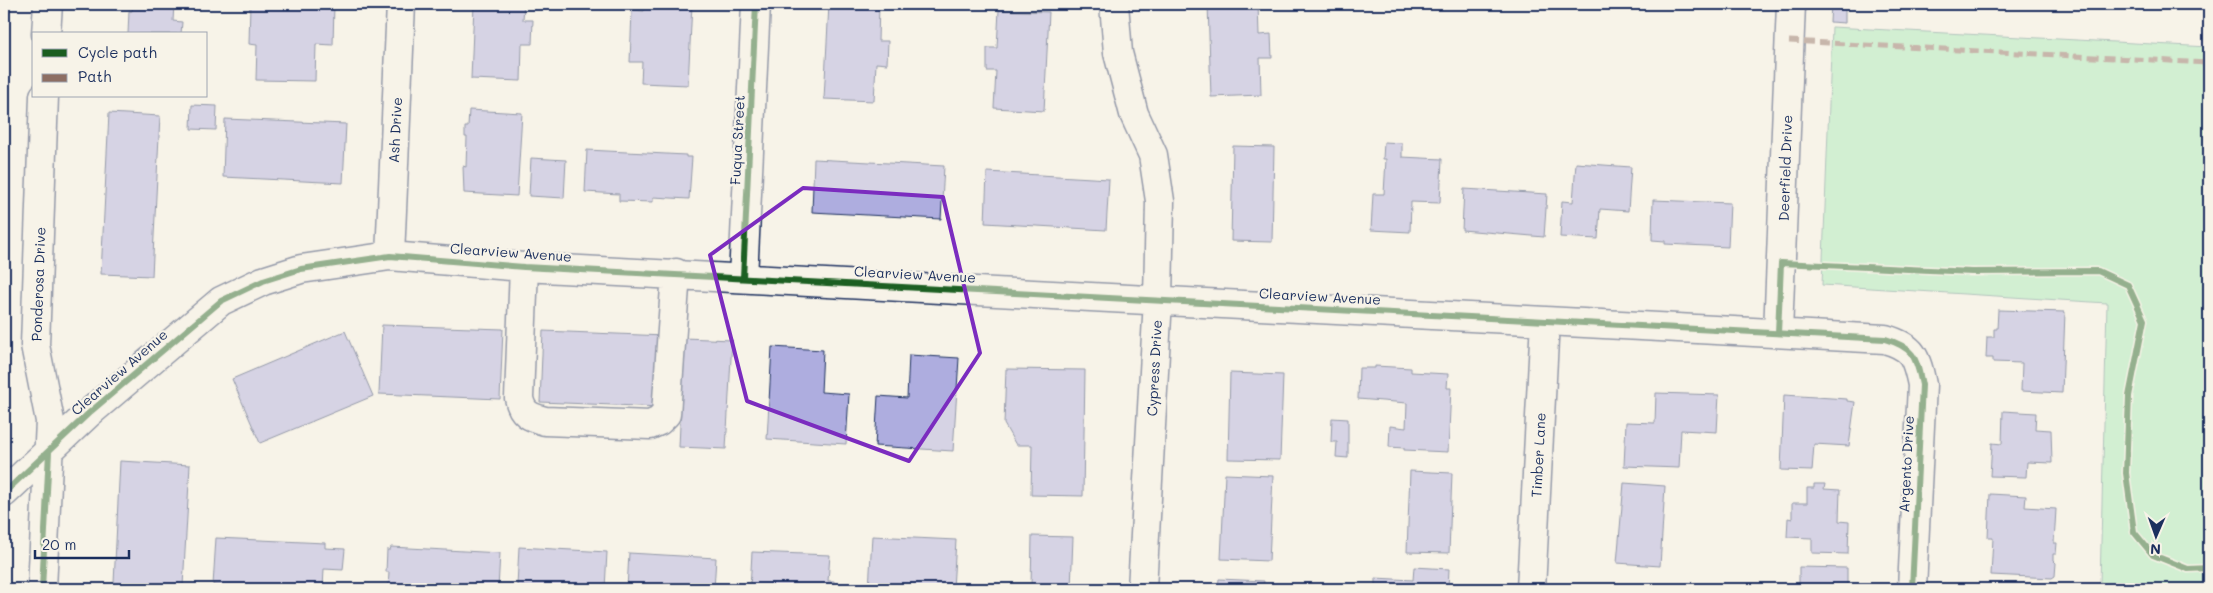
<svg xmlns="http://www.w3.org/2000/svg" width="2213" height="593" viewBox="0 0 2213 593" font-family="Mali,sans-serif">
  <rect width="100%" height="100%" fill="#f7f3e8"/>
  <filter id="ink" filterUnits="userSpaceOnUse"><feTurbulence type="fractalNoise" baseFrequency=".02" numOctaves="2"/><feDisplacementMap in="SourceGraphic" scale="10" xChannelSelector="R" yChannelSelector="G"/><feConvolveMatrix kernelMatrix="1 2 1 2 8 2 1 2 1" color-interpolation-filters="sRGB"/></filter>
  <g filter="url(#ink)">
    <path fill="#a4ebb8" stroke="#608d8b" d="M1832,27L2209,47V589L2100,584L2107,303L1822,285Z"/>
    <path fill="#aeaddf" stroke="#1b2f5e" d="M133,4H174L173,21L182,22L181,34H128L129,11H132Z
      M250,4H334L333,45L316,44L315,81L256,80L257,45L249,44Z
      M474,4H524L523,20H533L532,44H522L521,81L471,79Z
      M645,4H692L688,85L641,83L642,62H630L632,10L644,11Z
      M829,4H879L878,41H888L887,64L876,63L874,101L824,99Z
      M1208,4H1258L1259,35L1271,34L1272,58H1260L1261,95L1211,97Z
      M1831,4H1845V23L1830,22Z
      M999,10L1049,12L1044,111L994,108L996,71H987V48H997Z
      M192,105L217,106L216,130L191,129Z
      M469,110L522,113L517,196L464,193L463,166L466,167L467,137H465V127H468Z
      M109,113L160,116L152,276L101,274Z
      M225,119L346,124L343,183L223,177Z
      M1384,142L1402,143V157L1442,159L1440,203L1411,202L1410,232L1371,230L1373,194H1384L1386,159H1383Z
      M1233,146L1274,147L1272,242L1231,241Z
      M587,150L686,155V157H692L689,199L653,197V202L619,201V194L585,192Z
      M531,158L566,160L564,198L529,196Z
      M814,159L944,166L941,219L812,212Z
      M1576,163L1631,167L1628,211L1600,209L1598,239L1560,237L1562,201L1573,202Z
      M987,172L1109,179L1106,230L985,223Z
      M1464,189L1547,194L1544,237L1462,230Z
      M1653,200L1730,203L1728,247L1665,244V241L1652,240Z
      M1998,310L2065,312L2062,393L2021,391L2022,363L1993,362V358H1986L1987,337H1994V329H1997Z
      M382,325L503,329L500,399L379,394Z
      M345,331L373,396L260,443L232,379Z
      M543,331L665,336L662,407L540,402Z
      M684,338L732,340L726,449L679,447Z
      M772,347L823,350L821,392L849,394L846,444L767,439Z
      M909,355L959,358L953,451L875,446L878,396L907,398Z
      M1375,366L1411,368V372L1448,374L1447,388H1451L1448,452L1404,450V448L1389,447L1390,426L1406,428L1407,403L1358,399L1359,368H1375Z
      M1006,369L1085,370L1083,496L1031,495L1032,445H1016L1004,424Z
      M1230,373L1283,375L1280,460L1228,459Z
      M1656,393L1719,395L1717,432L1681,430L1679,468L1624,466L1626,422L1655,423Z
      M1784,395L1847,399V401L1855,402L1849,446L1814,444L1812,471L1781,470Z
      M2003,411L2036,413L2035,429L2051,430L2052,463L2027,462L2026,477L1990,476L1992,443L2002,444Z
      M1332,418L1348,419V458L1336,457L1337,442H1331Z
      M120,461L190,465L183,586L114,583Z
      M1410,471L1452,473L1449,553L1407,552Z
      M1225,474L1273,476L1269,561L1221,559Z
      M1624,483L1665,486L1660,566L1617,563Z
      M1814,484H1825L1824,489L1840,490L1839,521L1849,522L1848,554L1812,553V538L1787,537L1788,518L1792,519V503H1807V488H1814Z
      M1990,494L2026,496L2025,507L2056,509L2054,543H2057L2056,554H2053V560L2056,563L2055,576L2052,578L1991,575L1993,538H1988Z
      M872,536L956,540L953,589H869Z
      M1032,536L1073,537L1071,589H989V586L1031,587Z
      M216,538L325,543V548L345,549L343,570L324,569L323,589L213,585Z
      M391,547L500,553L498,589H388L389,572H386L387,550H390Z
      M519,547L607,552L605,589H551L517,586Z
      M752,552L830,555L828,581H834V589H750Z
      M629,553L716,558L714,589H627Z
      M1414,567L1449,569L1448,589H1375V578L1413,580Z
      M1799,567L1847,568V589H1799Z
      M1219,579L1264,581L1263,589H1218Z
      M1645,585L1683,586V589H1645Z"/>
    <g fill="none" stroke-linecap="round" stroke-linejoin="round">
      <defs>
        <path id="minor" d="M1114,4L1118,53L1134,114L1153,155L1160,201L1158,299L1142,589
          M46,34L48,4
          M390,256L401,4
          M524,267L519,398C522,414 530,417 545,421L650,425L659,421L666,414L676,273
          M743,278L756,4
          M1778,333L1791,4
          M4,493L89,413L221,301L263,281L301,269L390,256L524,267L1885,339C1913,347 1916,356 1922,385L1912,589
          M42,589L50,421L35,345L44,96
          M1531,589L1545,321"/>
      </defs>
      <use href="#minor" stroke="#1b2f5e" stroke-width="31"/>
      <use href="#minor" stroke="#f7f3e8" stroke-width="28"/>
      <path stroke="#8d6e63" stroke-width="5" stroke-dasharray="10 5" stroke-linecap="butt" d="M1789,41L2209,63"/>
      <defs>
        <path id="cycleway" d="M743,278L756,4
          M1778,333L1781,263L1972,272L2098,271L2128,285L2144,320L2129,396L2126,473L2134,532L2153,555L2188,569L2209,568
          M4,493L89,413L221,301L263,281L301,269L390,256L524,267L1885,339C1913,347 1916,356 1922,385L1912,589
          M42,589L49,452"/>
      </defs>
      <use href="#cycleway" stroke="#f7f3e8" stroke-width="9"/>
      <use href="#cycleway" stroke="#1b5e20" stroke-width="6"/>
    </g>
  </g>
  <path d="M0 0H2213V593H0ZM803,188L943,197L980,353L909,461L747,401L710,255Z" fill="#f7f3e8" fill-opacity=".55" fill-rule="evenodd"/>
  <path fill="none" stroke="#7b2cbf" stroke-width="4" stroke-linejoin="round" d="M803,188L943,197L980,353L909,461L747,401L710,255Z"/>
  <g text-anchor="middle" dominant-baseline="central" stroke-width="4.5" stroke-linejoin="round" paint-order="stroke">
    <g font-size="14" fill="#1b2f5e" stroke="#f7f3e8">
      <text transform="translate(395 130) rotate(-87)">Ash Drive</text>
      <text transform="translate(737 140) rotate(-87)">Fuqua Street</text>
      <text transform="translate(1785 168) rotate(-88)">Deerfield Drive</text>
      <text transform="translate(511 252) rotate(4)">Clearview Avenue</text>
      <text transform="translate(915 274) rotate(3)">Clearview Avenue</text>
      <text transform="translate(38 284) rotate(-88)">Ponderosa Drive</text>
      <text transform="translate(1320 296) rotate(3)">Clearview Avenue</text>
      <text transform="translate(1154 368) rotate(-87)">Cypress Drive</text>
      <text transform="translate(119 372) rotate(-41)">Clearview Avenue</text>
      <text transform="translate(1538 455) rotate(-87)">Timber Lane</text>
      <text transform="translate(1906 464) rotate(-87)">Argento Drive</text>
    </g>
  </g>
  <rect width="2213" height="593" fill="none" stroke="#f7f3e8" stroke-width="20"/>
  <rect x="10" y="10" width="2193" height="573" fill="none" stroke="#1b2f5e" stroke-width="2" filter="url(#ink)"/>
  <rect x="32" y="32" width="175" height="65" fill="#f7f3e8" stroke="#9fa5b1"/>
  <rect x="42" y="49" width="25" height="8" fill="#1b5e20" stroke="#9fa5b1"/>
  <text x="78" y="58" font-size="15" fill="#1b2f5e">Cycle path</text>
  <rect x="42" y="74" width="25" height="8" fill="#8d6e63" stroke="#9fa5b1"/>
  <text x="78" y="82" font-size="15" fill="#1b2f5e">Path</text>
  <g transform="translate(2156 536) rotate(182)" stroke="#f7f3e8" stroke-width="4" paint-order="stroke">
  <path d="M0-4L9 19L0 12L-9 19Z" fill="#1b2f5e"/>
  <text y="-8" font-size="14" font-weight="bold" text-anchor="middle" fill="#1b2f5e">N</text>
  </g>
  <path d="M35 550v8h94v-8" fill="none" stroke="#1b2f5e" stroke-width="2.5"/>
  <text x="42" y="550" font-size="15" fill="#1b2f5e" stroke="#f7f3e8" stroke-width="4" paint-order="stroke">20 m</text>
</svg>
